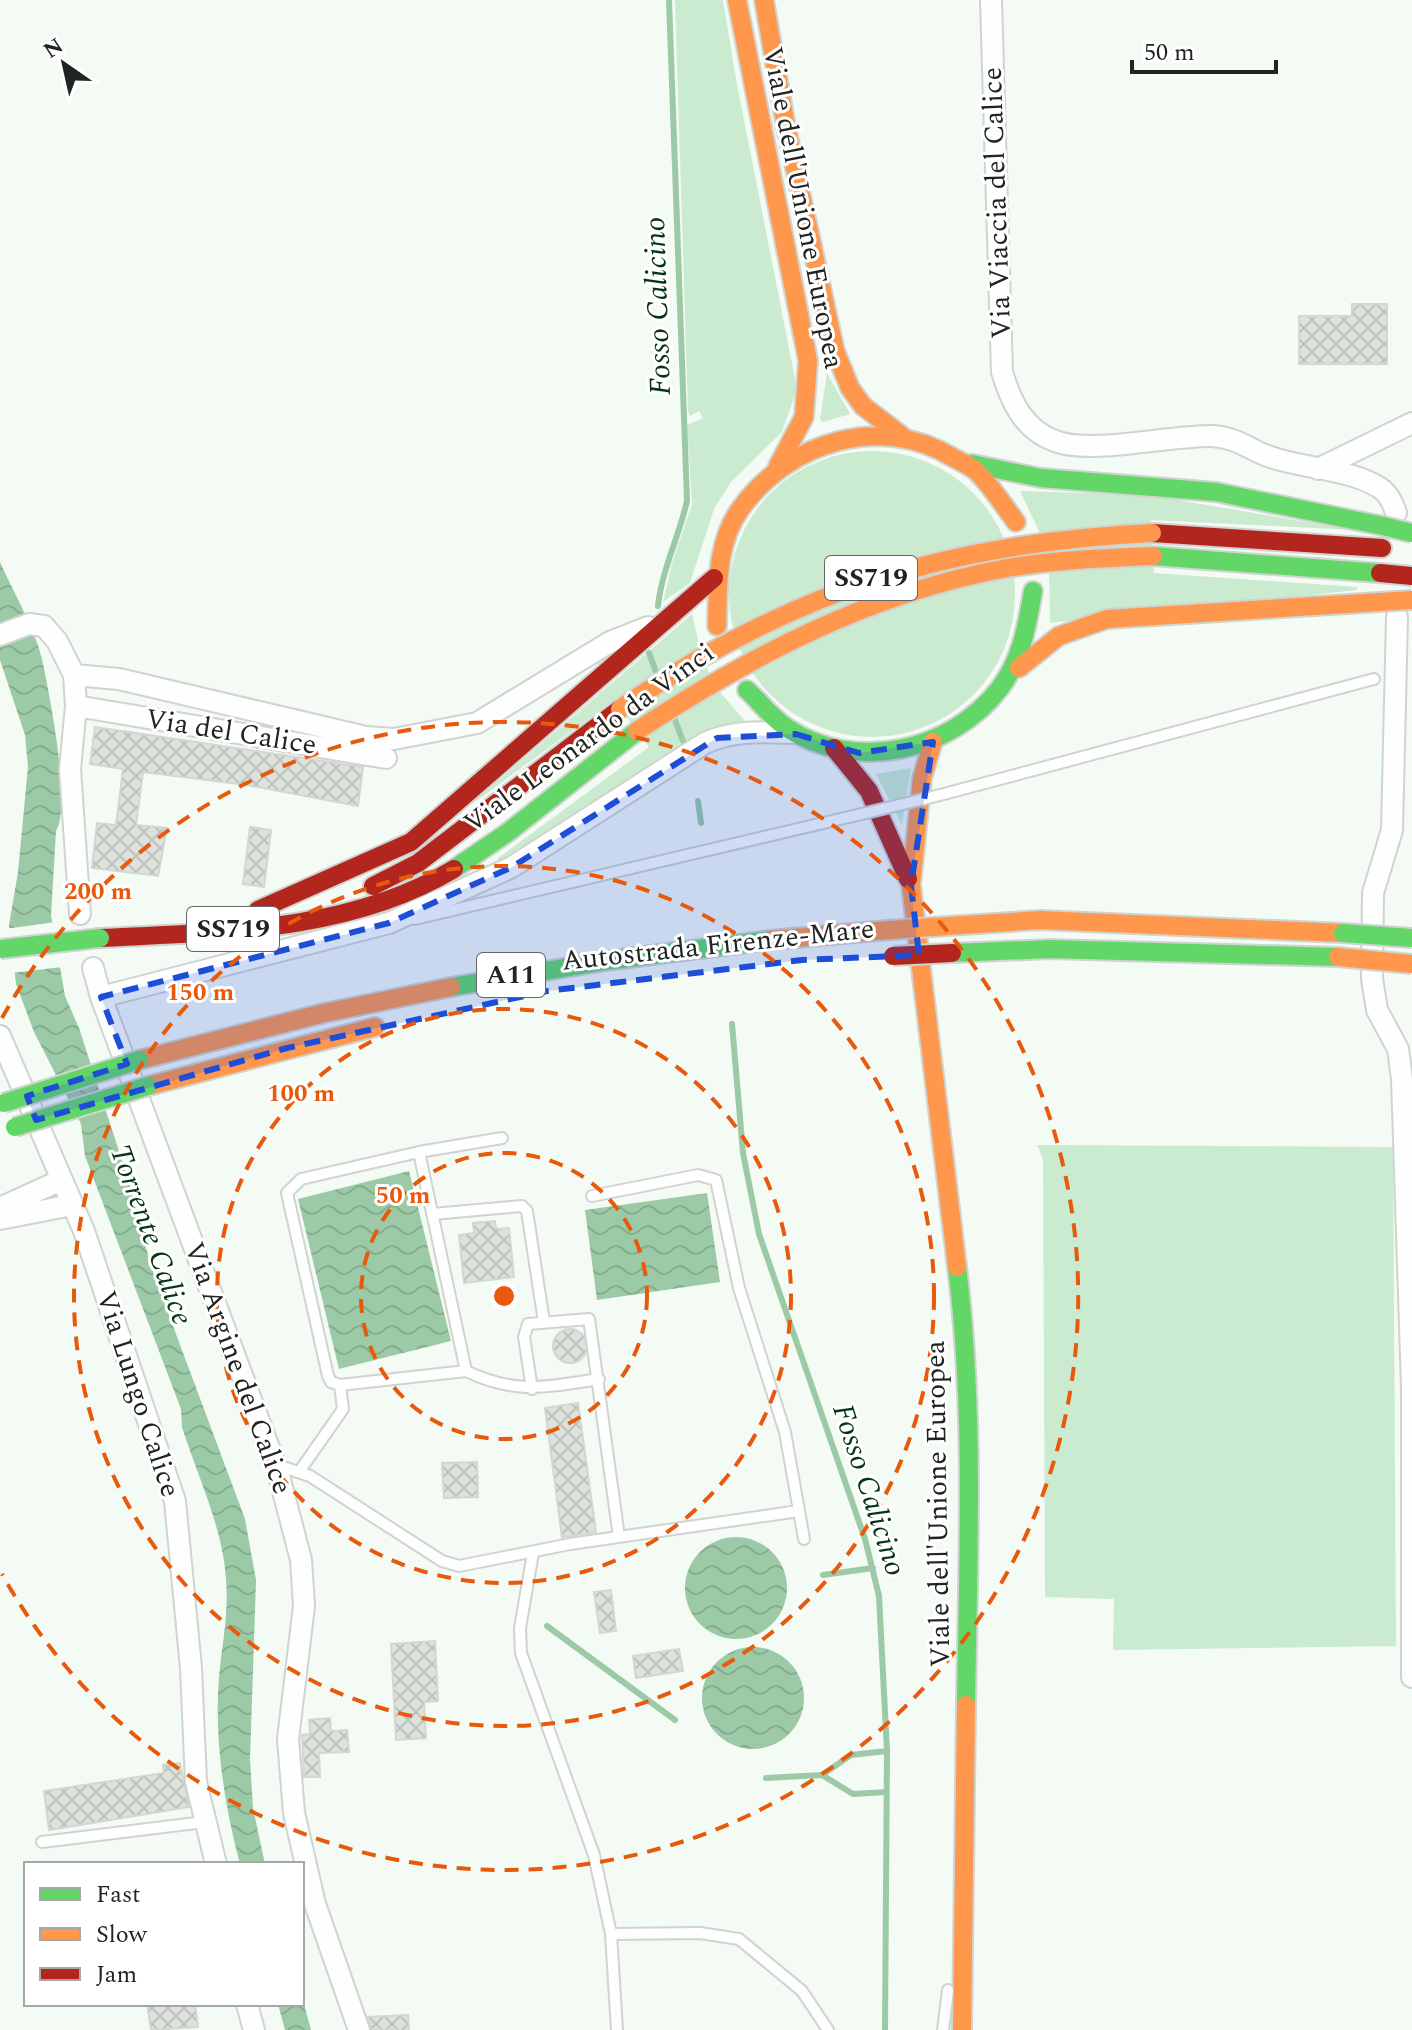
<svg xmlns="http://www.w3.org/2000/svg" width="1412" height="2030" viewBox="0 0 1412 2030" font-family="Spectral,serif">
  <defs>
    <pattern id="water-waves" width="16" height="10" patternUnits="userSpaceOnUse" patternTransform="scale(2)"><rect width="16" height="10" fill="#9ccaa6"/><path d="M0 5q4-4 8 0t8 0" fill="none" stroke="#86ad8f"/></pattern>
    <pattern id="building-cross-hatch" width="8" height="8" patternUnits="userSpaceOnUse" patternTransform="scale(2)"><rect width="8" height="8" fill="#dde2dd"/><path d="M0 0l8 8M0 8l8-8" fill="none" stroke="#bdc2bd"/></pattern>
  </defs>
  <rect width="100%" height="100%" fill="#f4faf4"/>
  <path fill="#caebd0" d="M675,0H723L736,79L797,389L782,432L731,482L714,509L690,583L663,602L672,563L692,504L687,425L703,418L699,411L690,416L688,411Z
    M827,373L850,414L823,422L820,419Z
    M729 594a143 143 0 1 1 286 0a143 143 0 1 1-286 0Z
    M1020,491L1148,495L1354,530L1151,520L1154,573L1357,587V590L1050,623L1049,568L1040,533Z
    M692,614L702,657L714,685L745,721L713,729L694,739L498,862V858L649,747L614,700L468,807Z
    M911,768L902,825L876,774Z
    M1037,1145L1393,1147L1396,1646L1113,1650L1114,1599L1045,1597L1043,1159Z"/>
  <path fill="url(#water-waves)" d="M0,562C14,594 34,626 42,659C49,693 72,804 56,831L51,915L65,996L79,1028L131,1188L151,1267L245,1519L256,1580L250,1760L253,1808L265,1864H240C224,1804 214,1739 219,1677C222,1644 229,1613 226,1579C223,1528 197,1475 182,1427L181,1409L85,1156L81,1124L34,1032L16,984L9,925L18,872L28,767L25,735L0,660Z
    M409,1171L451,1341L339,1369L298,1199Z
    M707,1193L720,1282L597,1300L585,1210Z
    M685 1588a51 51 0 1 1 102 0a51 51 0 1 1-102 0Z
    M702 1698a51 51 0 1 1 102 0a51 51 0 1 1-102 0Z
    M302,1997L311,2030H285L278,2004H302Z"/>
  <path fill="#f4faf4" d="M56,922L62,967L11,973L5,929Z"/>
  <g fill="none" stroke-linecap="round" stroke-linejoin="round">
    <path stroke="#9ccaa6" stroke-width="6" d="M658,606C662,569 679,537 687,501L669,0
      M649,653L656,672
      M675,720L683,741
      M698,801L701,823
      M732,1024L743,1153L759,1234L865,1539L879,1596L887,1751L885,2030
      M823,1575L873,1568
      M547,1626L675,1720
      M822,1775L853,1794L887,1792
      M766,1778L822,1775L851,1755L887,1751"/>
  </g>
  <path fill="url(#building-cross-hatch)" stroke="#d2d7d2" stroke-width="2" d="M1352,304H1387V364H1299V316H1352Z
    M95,727L363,767L358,806L247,785L143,772L136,825L167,828L158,876L92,868L97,823L116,825L123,769L90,764Z
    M250,827L271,830L264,887L243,884Z
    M495,1221L496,1229L509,1228L514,1277L464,1283L459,1235L474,1233L473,1223Z
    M553 1346a17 17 0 1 1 34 0a17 17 0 1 1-34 0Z
    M578,1403L596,1532L562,1537L545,1408Z
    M477,1462L478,1497L444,1498L442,1463Z
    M611,1590L616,1631L600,1633L594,1592Z
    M435,1641L438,1701L424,1702L426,1738L396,1740L391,1644Z
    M679,1649L683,1671L636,1678L633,1656Z
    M330,1718L331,1731L347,1730L349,1752L319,1753L320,1777H304L302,1735L310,1734L309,1720Z
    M180,1763L189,1807L49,1830L44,1791L164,1773L163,1765Z
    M147,2004H195L198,2027L151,2030Z
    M408,2015L409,2030H372L368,2017Z"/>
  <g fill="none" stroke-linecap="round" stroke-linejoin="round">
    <defs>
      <path id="lane" d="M944,794L1374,679
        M415,919L866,813
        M419,1152L502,1138
        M592,1196L698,1175L716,1180L739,1288L785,1432L804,1539
        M433,1214L522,1206L527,1211L544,1322
        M466,1371C516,1395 546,1387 599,1379
        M532,1389L524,1337L528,1324L589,1319L619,1537
        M277,1465L310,1476L442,1561L459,1566L570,1544L799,1511
        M299,1472L343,1409L340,1385L331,1382L328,1376L287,1193L301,1179L419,1152L466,1371L340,1385
        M533,1553L520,1628L521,1653L594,1855L611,1934L617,2030
        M42,1842L204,1822
        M611,1934L700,1933L739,1939L802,1991L828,2030
        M943,2030L948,1990"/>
      <path id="street" d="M991,0L1002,372C1011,402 1024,430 1055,441C1090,455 1171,435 1212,436C1231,437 1242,444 1258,452C1294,469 1348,467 1380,488C1389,494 1393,503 1396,513
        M1318,469L1412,423
        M1397,617L1392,830L1373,893L1372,979L1377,1010L1398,1049L1402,1079L1412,1387V1677
        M0,635L29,624L44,626L57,641L74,675L76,706L70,769L80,914
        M74,675L119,679L366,737L394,739L477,723L610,642L648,627
        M76,706L386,758
        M93,968L101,997L278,1472L301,1560L304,1606L288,1739L294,1813L315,1904L359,2030
        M101,997L389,923L512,867L705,743C733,730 762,732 793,733
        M0,1036L84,1231L175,1501L191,1668L196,1782L216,1864
        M0,1208L59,1181
        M0,1219L72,1205
        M247,2004L254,2030"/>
      <path id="fast" d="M972,464L1041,478L1216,492L1383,526
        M1153,556L1380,573
        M747,690C760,702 772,718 787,728C855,773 951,752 1000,688C1022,659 1027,625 1033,591
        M454,869L507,833L637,731
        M952,953L1050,949L1338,957
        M451,987L605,961L770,940
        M957,1267C975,1412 968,1558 966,1705"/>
      <path id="slow" d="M737,0L808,361L804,417L778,466
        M764,0L786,127L835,351L850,388L863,406L902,436
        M717,626C718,586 716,542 741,508C790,441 880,414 952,457C961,462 972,466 978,473C992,487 1004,506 1016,522
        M1019,668L1059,636L1107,619L1380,602
        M933,742L922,778L911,885L957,1267
        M948,926L1040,920L1343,933
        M770,940L889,930
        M139,1060L324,1013L451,987
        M148,1086L375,1027
        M962,2030L966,1705"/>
      <path id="jam" d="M1152,533L1382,548
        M834,748L869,791L908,879
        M373,886L418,863L620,709
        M258,910L411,842L714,578
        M100,938C220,932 349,932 454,869"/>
    </defs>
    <use href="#lane" stroke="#d0d4d0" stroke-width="14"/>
    <use href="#street" stroke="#d0d4d0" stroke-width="24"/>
    <use href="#fast" stroke="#d0d4d0" stroke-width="22"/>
    <use href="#slow" stroke="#d0d4d0" stroke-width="22"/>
    <use href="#jam" stroke="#d0d4d0" stroke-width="22"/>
    <use href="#lane" stroke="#fdfefd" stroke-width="10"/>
    <use href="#street" stroke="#fdfefd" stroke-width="20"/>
    <use href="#fast" stroke="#63d668" stroke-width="18"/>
    <use href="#slow" stroke="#ff974d" stroke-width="18"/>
    <use href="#jam" stroke="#b3261e" stroke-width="18"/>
    <defs>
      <path id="lane-bridge" d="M866,813L944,794"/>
      <path id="fast-bridge" d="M1383,526L1412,533
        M1343,933L1412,938
        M0,949L100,938
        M4,1103L139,1060
        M15,1127L148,1086"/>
      <path id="slow-bridge" d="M1380,602L1412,600
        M620,709C791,591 945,543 1152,533
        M637,731C752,655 870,593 1007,568C1055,560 1104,558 1153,556
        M889,930L948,926
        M1338,957L1412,964"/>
      <path id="jam-bridge" d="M1380,573L1412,576
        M893,956L952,953"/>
    </defs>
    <use href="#lane-bridge" stroke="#d0d4d0" stroke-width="14" stroke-linecap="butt"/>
    <use href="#fast-bridge" stroke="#d0d4d0" stroke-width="22" stroke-linecap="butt"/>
    <use href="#slow-bridge" stroke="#d0d4d0" stroke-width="22" stroke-linecap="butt"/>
    <use href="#jam-bridge" stroke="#d0d4d0" stroke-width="22" stroke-linecap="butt"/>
    <use href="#lane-bridge" stroke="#fdfefd" stroke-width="10"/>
    <use href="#fast-bridge" stroke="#63d668" stroke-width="18"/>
    <use href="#slow-bridge" stroke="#ff974d" stroke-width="18"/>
    <use href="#jam-bridge" stroke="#b3261e" stroke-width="18"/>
  </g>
  <path fill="#1d4ed8" fill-opacity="0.2" stroke="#1d4ed8" stroke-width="6" stroke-dasharray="16 10" stroke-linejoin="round" d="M796,734L859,753L933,742L911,885L919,955L802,960L547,991L287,1048L36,1120L27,1096L127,1064L101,997L389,923L512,867L717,738Z"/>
  <g fill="none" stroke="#e8590c" stroke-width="4" stroke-dasharray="14 10">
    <circle cx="504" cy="1296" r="143"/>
    <circle cx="504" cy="1296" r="287"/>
    <circle cx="504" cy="1296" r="430"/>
    <path d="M2 1018A574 574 0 1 1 2 1574"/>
  </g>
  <g text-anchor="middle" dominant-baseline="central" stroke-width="6" stroke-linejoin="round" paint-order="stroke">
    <g fill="#fff" stroke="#636664" stroke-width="2">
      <rect x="825" y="556" width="92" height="44" rx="6"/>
      <rect x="187" y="907" width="92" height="44" rx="6"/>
      <rect x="477" y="953" width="68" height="44" rx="6"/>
    </g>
    <g font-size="26" font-weight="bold" fill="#202521">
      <text x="871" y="578">SS719</text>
      <text x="233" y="929">SS719</text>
      <text x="511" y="975">A11</text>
    </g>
    <g font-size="28" fill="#202521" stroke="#fff">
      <text transform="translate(997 203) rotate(-92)">Via Viaccia del Calice</text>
      <text transform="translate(803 208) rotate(79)">Viale dell'Unione Europea</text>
      <text transform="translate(231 732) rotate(9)">Via del Calice</text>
      <text transform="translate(589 738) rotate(-36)">Viale Leonardo da Vinci</text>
      <text transform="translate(718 945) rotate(-6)">Autostrada Firenze-Mare</text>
      <text transform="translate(238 1368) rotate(70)">Via Argine del Calice</text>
      <text transform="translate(138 1394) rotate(72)">Via Lungo Calice</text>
      <text transform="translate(938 1504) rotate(-91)">Viale dell'Unione Europea</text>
    </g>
    <g font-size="30" font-style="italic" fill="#043516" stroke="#fff">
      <text transform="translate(658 306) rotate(-92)">Fosso Calicino</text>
      <text transform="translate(151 1235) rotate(70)">Torrente Calice</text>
      <text transform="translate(869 1490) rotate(72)">Fosso Calicino</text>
    </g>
  </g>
  <circle cx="504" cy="1296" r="12" fill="#e8590c" stroke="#fff" stroke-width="4"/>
  <g font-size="24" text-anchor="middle" font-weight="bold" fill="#e8590c" stroke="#fff" stroke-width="6" stroke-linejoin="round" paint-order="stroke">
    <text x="98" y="899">200 m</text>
    <text x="200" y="1000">150 m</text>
    <text x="301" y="1101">100 m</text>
    <text x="403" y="1203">50 m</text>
  </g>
  <rect x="24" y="1862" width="280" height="144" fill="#ffffff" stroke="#a6a8a6" stroke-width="2"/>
  <rect x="40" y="1888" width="40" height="12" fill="#63d668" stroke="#a6a8a6" stroke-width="2"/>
  <text x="96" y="1902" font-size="24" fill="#202521">Fast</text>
  <rect x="40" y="1928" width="40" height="12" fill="#ff974d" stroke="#a6a8a6" stroke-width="2"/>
  <text x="96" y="1942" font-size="24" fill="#202521">Slow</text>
  <rect x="40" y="1968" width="40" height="12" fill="#b3261e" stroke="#a6a8a6" stroke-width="2"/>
  <text x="96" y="1982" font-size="24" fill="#202521">Jam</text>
  <g transform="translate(64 64) rotate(326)" stroke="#ffffff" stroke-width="6" paint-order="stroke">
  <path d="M0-6L14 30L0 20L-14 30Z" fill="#202521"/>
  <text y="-12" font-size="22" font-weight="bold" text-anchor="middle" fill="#202521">N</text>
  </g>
  <path d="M1132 60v12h144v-12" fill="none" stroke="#202521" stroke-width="4"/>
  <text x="1144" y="60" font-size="24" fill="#202521" stroke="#ffffff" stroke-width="6" paint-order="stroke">50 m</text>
</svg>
